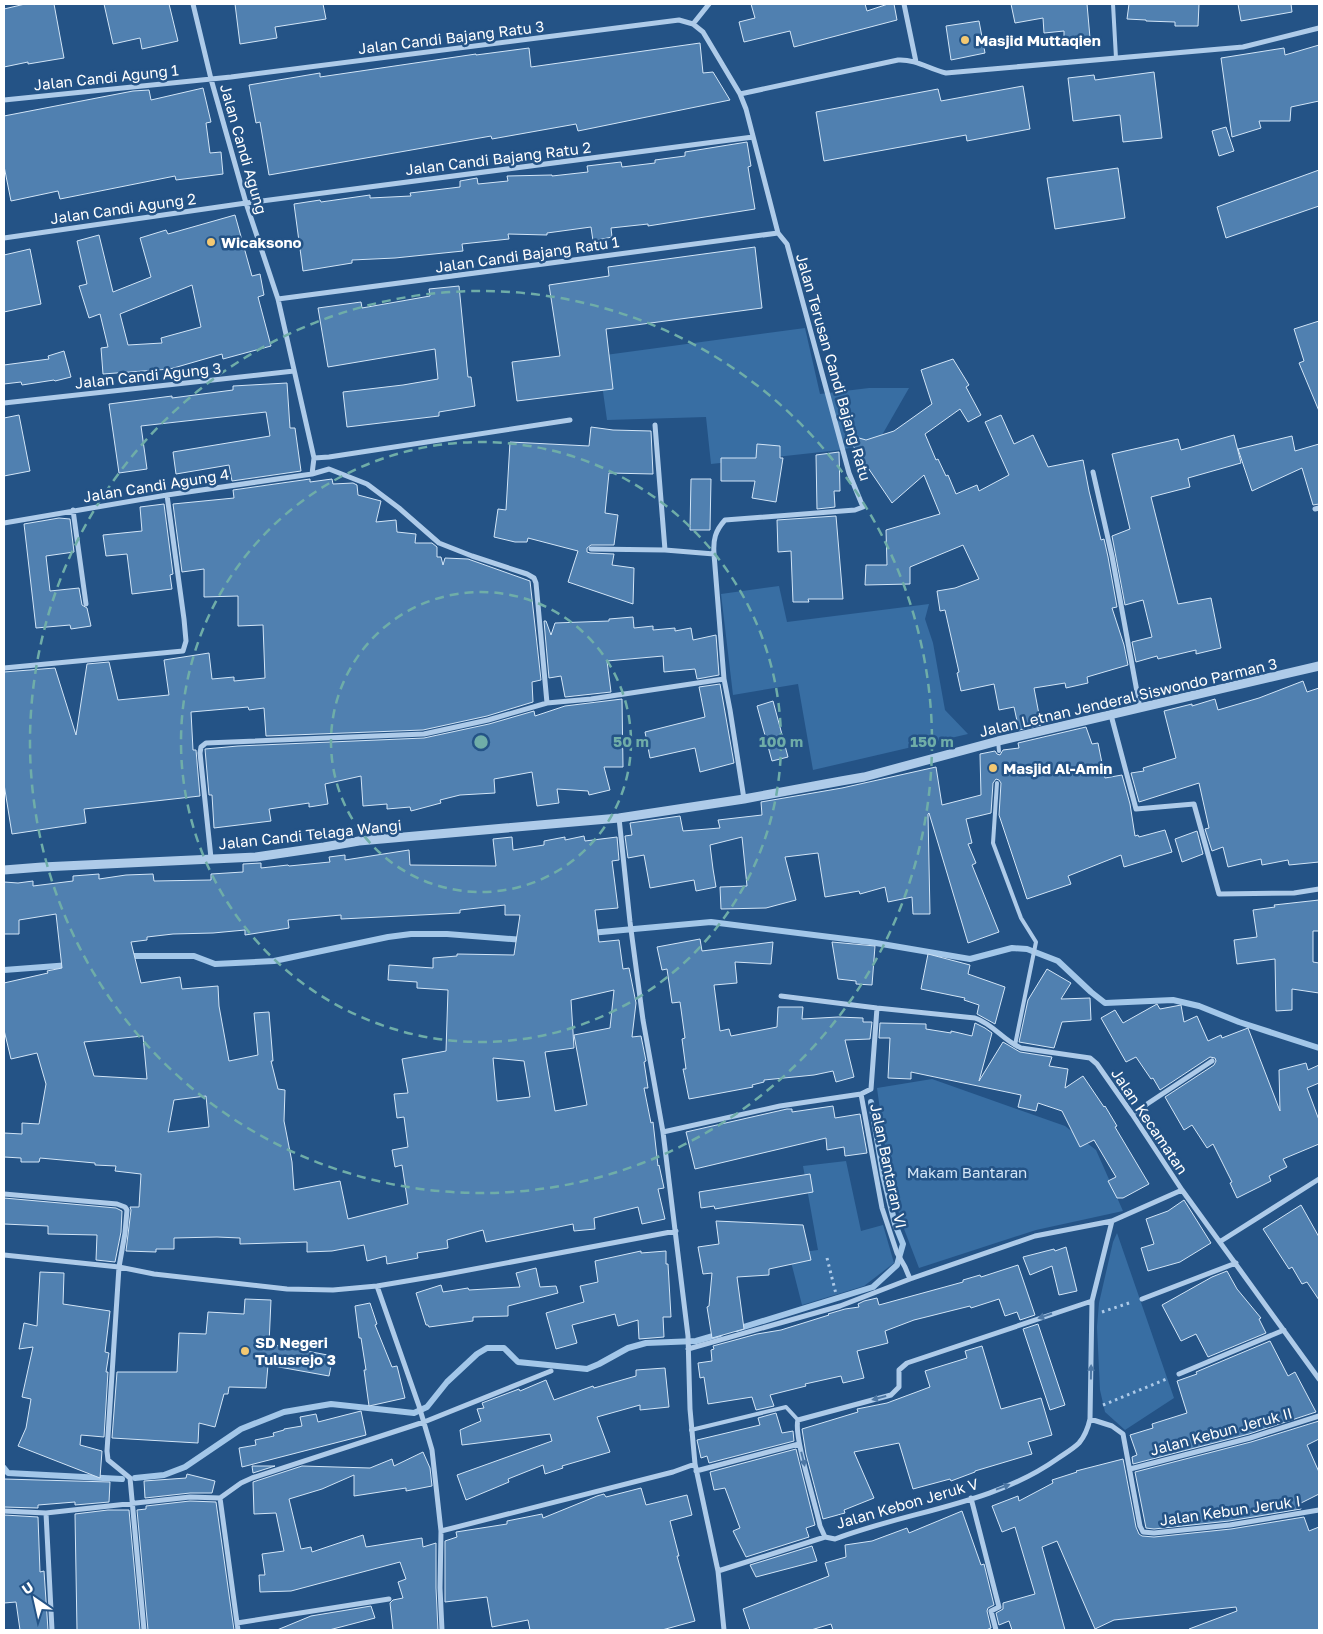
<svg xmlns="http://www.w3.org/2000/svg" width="1323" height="1634" viewBox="0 0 1323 1634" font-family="'Golos Text',sans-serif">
  <rect width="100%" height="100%" fill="#245386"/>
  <path fill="#386ea3" d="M805,328L820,394L869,388H909L878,442L840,450L711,464L706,417L607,420L598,356Z
    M779,586L787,622L929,604L925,619L933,643L945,710L968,734L813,770L798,684L733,695L721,594Z
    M932,1079L1065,1126L1096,1150L1123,1211L1036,1230L919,1268L901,1221L889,1176L877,1088Z
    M846,1161L861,1231L883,1225L894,1263L864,1286L802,1305L789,1254L818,1250L803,1166Z
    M1117,1233L1174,1398L1125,1430L1105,1412L1100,1390L1097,1327L1099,1303L1113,1242Z"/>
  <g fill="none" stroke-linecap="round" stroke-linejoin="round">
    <path stroke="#a3c7e9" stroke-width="6" d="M590,933L711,922L870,942L970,959L1012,948L1027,949L1058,961L1091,992L1105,1003L1173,1000L1199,1006L1239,1022L1319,1048
      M127,956H194L215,964L274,961L388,937L411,934H447L524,940
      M4,970L70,965
      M737,1329L873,1287L897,1265L903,1244L895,1224L883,1175L871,1102
      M4,1468L8,1473L122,1479
      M135,1478L164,1475L185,1467L241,1429L284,1412L331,1404L414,1413L427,1407L447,1382L477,1354L487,1348H504L518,1362L587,1369L599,1364L628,1348L646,1343L696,1341L720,1334"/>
  </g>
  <path fill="#5080b0" stroke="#d2e5f7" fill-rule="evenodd" d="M25,4H54L64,58L28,64V62L4,67V9Z
    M104,4H169L178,41L142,49L140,38L113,44Z
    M235,4H323L326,19L275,27L277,38L240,44Z
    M751,4H865L867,11L888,4H894L897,20L794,47L790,31L744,42L739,22L755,18Z
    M1011,4H1087L1090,38H1064V31L1044,33L1043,18L1015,23Z
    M1129,4H1199L1198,26H1175V22L1146,21V20L1127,19Z
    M1238,4H1291L1292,12L1241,21Z
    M979,21L985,53L951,60L946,26Z
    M700,43L703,73L713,72L730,100L578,131L576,124L492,139L491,136L269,175L260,122L256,123L249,85L320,73V77L476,54V55L529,48L531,67Z
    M1319,45V101L1291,107L1290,121H1259L1261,128L1232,137L1221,58L1284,48L1285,55Z
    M1154,72L1162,138L1123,142L1120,115L1073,121L1068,78L1094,75L1095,80Z
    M1023,86L1030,129L967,141L966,135L824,161L816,112L938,89L941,101Z
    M203,88L211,122L206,123L210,153L221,152L223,174L176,180L175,176L60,199L58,191L11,201L4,166V116L133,91L149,90L151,100Z
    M1226,127L1234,151L1219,156L1212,131Z
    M747,142L751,166L748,167L755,209L648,226V224L611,228L612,237L593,241L591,227L547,233V235L508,234L509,239L462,244L463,251L395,258L352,260V263L303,271L294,204L320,200L321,202L370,195V198L411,196L410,193L460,187V181L477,178L478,184L508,181L507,176L552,175V176L588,172L587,166L621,162L622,167L655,163V160L685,156V152Z
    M1118,168L1125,218L1055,229L1047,178Z
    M1319,170V206L1226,238L1217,207Z
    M235,215L252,276L260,274L264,295L258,297L271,346L223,359L222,354L170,369L103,374L101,348L108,347L100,314L89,318L79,286L87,284L77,241L99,235L113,292L151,277L140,238L166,230L168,234ZM192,285L201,327L161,338L162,343L128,345L120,314Z
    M755,247L762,308L606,329L613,389L517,401L512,362L560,356L549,285L609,276L608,267Z
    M30,249L41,304L4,312V255Z
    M459,286L468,377H471L475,406L439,412V416L347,427L343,392L403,385L438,379L435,349L328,367L318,308L361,302L362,308L430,296L429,289Z
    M1319,321V411L1299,363L1304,361L1294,329Z
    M64,351L71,377L55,381L54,380L22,385L21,382L4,384V365L49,359L48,356Z
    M953,359L969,385L966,387L981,415L968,422L960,409L925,434L936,460L938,459L946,476L948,475L956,494L977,485L979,491L1009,475L985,422L1001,415L1014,444L1033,435L1048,467L1083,460L1089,491L1101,540L1104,539L1108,557L1117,607L1112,608L1124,645L1128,665L1087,677L1088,683L1066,688L1065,683L1034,688L1041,725L1019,730L1014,707L999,710L994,684L961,691L957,673L959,672L945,610L940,611L937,591L955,588L979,579L963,545L910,567V584L865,585L866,565H887L886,530L940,514L924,475L892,503L845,434L866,440L894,431L932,404L921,370Z
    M287,383L290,428H295L301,471L232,481L229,465L176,474L173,452L270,436L266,412L141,426L147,469L119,473L109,404L172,396V398L233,390V386Z
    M19,415L30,471L4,476V418Z
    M591,427L613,430L651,431L653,474L609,473L605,513L618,515L614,545H591L587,548V552L590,553L614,554L612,565L634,568L633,604L568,582L578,551L528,538L527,542H515L494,537L498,509L506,510L510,442L589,446Z
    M1234,435L1241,463L1188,478L1190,487L1151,497L1178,604L1211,598L1221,648L1196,654V650L1158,659L1157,656L1136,662L1132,642L1152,637L1143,600L1125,605L1112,536L1130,529L1112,454L1178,439L1181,450Z
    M1292,436L1295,451L1319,444V504L1313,505L1302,468L1252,491L1238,449Z
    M757,444L780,446V458H783L776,502L752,498L755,481H721V458H756Z
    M839,452L840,491H834L835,507L817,509L816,455Z
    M310,479V482L332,479L333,484L353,483L357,485L358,495L381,501L376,522L396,520L397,532L416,534L415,543H432L437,547V557H441L443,565L445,558L468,559L530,581L541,680L532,682L533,702L487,716L423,730L266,736L264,708L249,710L248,707L191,712L193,750H196L200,796L84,809L86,823L12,834L4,784V672L55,668L76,735L87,664L109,662L118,700L169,695L164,660L209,653L212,679L234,677V681L265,678L263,625L238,626V596L204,597V569L182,572L173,504L234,498L233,490Z
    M691,479H711L710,530H690Z
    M164,504L173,574L170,575L172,589L132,594L127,554L106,556L103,535L142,531L140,507Z
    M836,516L843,599H808L809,602H793L791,551L778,552L777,520Z
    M59,518L70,519L74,552L46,556L50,591L79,588L82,605L87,608L91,626L71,629L70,625L36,628L24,524Z
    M633,617L634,628L653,626V630L675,628V631L691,628L693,640L716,635L719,675L697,679L695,669L664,672L663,656L607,661L611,692L565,697L561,676L549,678L544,621H546L551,635L555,623L609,621V619Z
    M1303,681L1307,692L1319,688V862L1289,865L1288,860L1262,865L1261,859L1228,867L1223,847L1212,851L1205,829L1209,828L1199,783L1139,802L1131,773L1144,771L1143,768L1176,758L1164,711L1192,704V706L1215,699L1218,710L1259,698Z
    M720,684L734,763L700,772L695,748L650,758L645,732L705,717L699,687Z
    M622,699L623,767H604L610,790L589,795L588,791L557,789L559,803L537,806L532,772L494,779L495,793L460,795L440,800L441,803L411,811L410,807L387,809V804L363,806L361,776L325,784L328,804L309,807V803L269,809L271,821L214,828L212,795H209L205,749L238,746L424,738L489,724L534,711L535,716L565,706Z
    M773,701L788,757L772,761L757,706Z
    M1086,727L1092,744L1098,743L1105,778L1122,775L1130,804L1135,836L1138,835L1139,837L1165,830L1172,852L1124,867L1121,855L1068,876L1071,884L1027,899L999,815L1001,783L999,780L996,779L993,783L991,813L966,819L972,843L968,844L976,863L972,865L999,932L968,943L929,813L928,814L930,914H913L912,897L888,902L885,887L860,894L859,891L825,897L818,853L785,857L796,900L766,908L721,909L720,887L747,886L742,837L710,845L713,869L716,887L696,891L694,880L650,888L644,855L628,858L625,836L632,835L630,823L680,816L683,831L720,828L718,820L762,815L761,802L842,788L936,767L942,805L981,795L980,754L995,751L997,754L1000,755L1003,750L1019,748L1018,743Z
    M1197,831L1203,854L1182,862L1175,839Z
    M584,836L585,841L617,837L619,860L612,861L618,908L595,910L599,942L619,940L623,969L629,968L636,1003L632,1037L641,1036L646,1061L644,1062L648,1088H644L651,1123L653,1122L658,1166L659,1165L664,1188L658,1189L665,1219L642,1224L638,1207L594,1218L595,1229L574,1231L573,1224L486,1242L483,1230L447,1240L448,1248L417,1253L418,1258L387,1264L386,1256L367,1261L364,1245L332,1251L307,1252V1242L240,1244V1238L217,1237L174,1238V1249H156V1252L126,1251L131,1210L130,1207H139L141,1174L115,1171L116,1166L95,1165V1163L40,1158L39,1162H21V1158L4,1157V1133L22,1134V1123L39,1124L46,1084L37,1053L11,1059L4,1030V983L48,973L47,971L62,968L56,914L19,920V934H4V882L18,883L33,881V886L73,881V876L99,874V879L126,875L153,874L154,881L211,880V874L243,872V864L261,863V868L288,865L289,866L330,862L329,857L345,855V860L409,850L410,865L496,866L493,839L512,837L513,850L544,845V841L565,837V840ZM505,905V915H520L514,955L457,954V956L433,958V968L389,965L388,980L417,982V988L448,990L446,1051L402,1059L408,1093L394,1094L397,1118L404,1117L408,1147L392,1150L395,1167L402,1165L408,1204L348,1219L340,1181L294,1190L292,1162L284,1121L285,1090L278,1089L271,1061H273L269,1012L254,1013L258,1055L229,1061L219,1006L218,986L182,989L180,977L141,983L131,942L147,940V937L173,934L213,933L245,930V935L289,928L288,920L341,915V919L460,913V910ZM614,990L610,1028L574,1035L587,1105L555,1111L545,1052L574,1048L571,1000ZM143,1036L147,1079L94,1076L84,1042ZM493,1058L524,1061L530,1097L497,1101ZM206,1096L209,1127L168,1132L174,1100Z
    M1319,900V931H1313V962L1319,963V993L1292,989V1010L1276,1011L1275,959L1237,964L1234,940L1257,937L1253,910L1275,907L1274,905Z
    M700,939L702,951L773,942L771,964L735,962L737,983L714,985L720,1031L729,1029L731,1036L777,1027L778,1007H803L802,1019L838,1017L863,1018V1022H872L870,1039L845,1040L854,1077L836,1082L833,1071L814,1075L764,1080V1082L752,1085L753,1087L689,1099L683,1069H686L682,1039L685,1038L680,1002L672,1003L667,969L662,970L657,947Z
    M832,942L875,946L872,985L856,984V981L838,979Z
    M928,954L970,965L968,974L1005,987L995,1024L977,1014L979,1005L964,1000L965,998L921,989Z
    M1047,969L1071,983L1061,999L1090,998L1091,1020L1062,1022L1054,1048L1019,1042L1028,1000Z
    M1157,1004L1160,1009L1181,1005L1184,1022L1197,1016L1208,1041L1221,1035L1222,1038L1248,1028L1280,1111L1279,1070L1306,1063L1308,1070L1319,1065V1083L1307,1088L1319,1120V1144L1283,1159L1287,1167L1269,1176L1271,1181L1237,1198L1230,1183L1232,1182L1213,1144L1207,1148L1192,1125L1184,1130L1165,1097L1214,1065L1216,1061L1215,1058L1210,1057L1160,1090L1153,1078L1151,1079L1136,1057L1126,1062L1101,1018L1115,1010L1123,1023Z
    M880,1023L926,1024V1029L951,1033V1031L972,1036L975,1023L985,1028L992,1033L979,1081L1003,1042L1020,1052L1052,1057L1049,1066L1068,1069L1065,1088L1083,1076L1104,1107L1105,1106L1117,1126L1115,1127L1149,1184L1123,1198H1117L1108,1181L1116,1177L1094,1140L1080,1147L1062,1111L1038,1103L1036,1111L1018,1107L1021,1095L911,1072V1079L888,1078L890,1038H879Z
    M833,1106L835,1118L860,1114L867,1153L845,1156L844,1147L827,1150L826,1138L695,1169L686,1132L787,1109H792V1112Z
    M810,1174L813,1192L715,1209L714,1206L701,1208L699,1192Z
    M4,1198L116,1208L122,1211L121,1232L115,1262L96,1260L97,1235L48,1234V1226L4,1224Z
    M1184,1200L1211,1243L1180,1262L1148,1271L1141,1248L1154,1244L1146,1219L1168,1211Z
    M1301,1205L1319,1237V1300L1307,1282L1302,1284L1292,1267L1289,1269L1263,1229Z
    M716,1221L803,1225L811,1260L769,1269V1275L737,1277L744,1329L712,1338L707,1307L709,1306L712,1273L703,1274L698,1247L719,1244Z
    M1066,1247L1077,1291L1059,1295L1052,1266L1030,1275L1023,1257L1054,1249L1055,1251Z
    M641,1251V1253L666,1251V1264H668L671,1317H663L664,1337L639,1339L638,1320L618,1326L615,1314L572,1325L577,1343L556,1349L546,1313L584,1302L580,1286L598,1282L595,1261Z
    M1018,1265L1035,1315L1020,1320L1017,1312L1005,1316L999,1299L971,1308L970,1306L914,1320L885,1331L888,1343L857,1351L864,1378L843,1383L841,1376L805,1384L806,1386L770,1395L774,1406L756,1410L752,1397L708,1404L704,1377L700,1378L698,1363L712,1361L711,1350L714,1349L713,1346L757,1334L781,1330L829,1315L828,1314L845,1309L859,1307L858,1304L864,1301L877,1298L879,1305L963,1282V1280L980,1275L981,1277Z
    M536,1268L540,1287L556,1286L558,1293L508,1306V1316L473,1317V1321L429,1327L428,1325H426L416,1293L441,1285L443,1292L468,1288L469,1290L520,1287L516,1273Z
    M1227,1271L1237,1289L1261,1318L1259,1319L1266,1333L1208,1357L1196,1334L1181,1341L1162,1305L1212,1277Z
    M40,1272L64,1273L63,1304L110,1311L105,1352L109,1353L106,1372H108L104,1437L81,1435L80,1445L102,1451L100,1478L18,1446L26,1428L31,1399L22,1397L33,1347L19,1349L24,1323L37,1326Z
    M245,1299L271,1300L269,1344L333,1356L329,1376L268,1365L266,1388L229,1387L228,1394H224L215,1427L199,1423L198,1443L112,1438L117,1372H177L179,1333L206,1334L208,1312L244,1314Z
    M370,1303L377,1324L375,1325L392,1367L397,1366L405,1398L369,1406L364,1370H366L361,1338H359L355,1306Z
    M1038,1324L1065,1405L1050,1410L1023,1329Z
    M1270,1341L1288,1376L1295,1372L1316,1412L1249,1434L1133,1464L1132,1457L1137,1455L1130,1435L1153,1428L1152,1424L1187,1413L1177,1381L1197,1374L1196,1372Z
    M982,1346L1001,1409L1041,1398L1052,1435L1028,1442L1032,1454L975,1471V1472L951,1481L950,1479L913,1489L899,1443L854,1452L874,1498L844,1510L845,1513L823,1519L806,1454L802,1429L858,1412L857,1409L887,1403L930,1387L925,1371L967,1358L965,1351Z
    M665,1368L669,1407L640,1410V1405L597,1417L610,1452L562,1466L563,1468L545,1474L543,1465L508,1479L509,1482L466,1500L457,1475L552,1441L550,1434L462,1445L460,1430L481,1421L477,1409L484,1408L482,1403L519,1389L520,1391L546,1380L554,1400L593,1386L594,1388L636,1376V1370Z
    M361,1411L366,1435L242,1467L239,1448L256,1445L255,1440L274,1436L273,1433L284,1430V1429L302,1426L300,1417L316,1414L318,1422Z
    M776,1413L782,1433L793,1431L794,1441L709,1463L707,1456L701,1458L697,1440L760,1425L758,1418Z
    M1319,1421V1439L1307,1445L1319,1472V1494L1299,1504L1301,1509L1229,1521L1154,1529L1146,1528L1135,1472L1251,1442Z
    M796,1449L815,1525L806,1528L809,1537L746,1557L733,1531L740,1528L725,1488L714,1490L710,1472Z
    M423,1452L430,1468L432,1486L406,1491V1488L354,1496V1475L322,1489L289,1499L301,1549L311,1547L312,1552L363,1535L366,1547L422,1538L423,1547L436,1543V1588L438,1630H393L390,1603L393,1600L403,1598L398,1582L406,1579L400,1562L291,1591L260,1592L259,1575H265L262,1554L284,1551L276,1513L254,1514L253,1482L302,1466L370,1468L392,1459L394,1466Z
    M1123,1459L1136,1527L1139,1534L1142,1536L1154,1537L1231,1529L1304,1517L1309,1531L1319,1527V1630H1189V1629L1237,1611L1236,1607L1114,1620L1095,1629L1057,1541L1042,1547L1065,1630H1012L1009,1621L999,1625L996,1613L1003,1609V1603L1035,1594L1015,1527L1002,1532L992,1506L1018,1496L1019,1501L1053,1483L1052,1480L1077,1472L1076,1471Z
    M252,1466H275L253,1473Z
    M187,1474L215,1481L212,1493H190L145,1498L144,1481L186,1478Z
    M4,1479L110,1482L109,1502L75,1505V1502L38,1505V1508L4,1507Z
    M641,1488L646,1505L687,1495L692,1515L670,1521L679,1556H677L695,1621L662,1630H530L528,1620L492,1627L487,1597L445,1602V1541L457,1537L456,1532L507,1524V1521L542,1514L543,1518L597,1496L604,1494L606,1497Z
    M190,1501L216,1502L234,1630H148L137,1510L146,1509V1506Z
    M108,1510H129L140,1630H77L75,1514Z
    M962,1511L981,1565L984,1564L994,1605L988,1608L987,1611L991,1628L986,1630H833L831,1624L811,1630H750L743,1609L829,1576L825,1563L846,1557L845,1545L872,1541L907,1528L909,1533Z
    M4,1515L38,1517L40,1572L44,1571L48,1630H20L16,1602L4,1603Z
    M812,1546L817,1561L756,1577L750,1565Z
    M371,1606L375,1618L329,1630H277L311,1616Z"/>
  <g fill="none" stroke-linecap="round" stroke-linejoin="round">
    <path stroke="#aecbe9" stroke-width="3" stroke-dasharray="2.5 4" stroke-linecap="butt" d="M827,1258L836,1294
      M1102,1312L1132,1302
      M1103,1405L1169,1378"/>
    <path stroke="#aecbe9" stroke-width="4" d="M1113,4L1116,58
      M998,741L999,751
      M997,783L993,843L1021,918L1036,942L1015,1045
      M691,1430L786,1407L798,1420"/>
    <path stroke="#aecbe9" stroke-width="5" d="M193,4L211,79L246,203L278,299L314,458L312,474
      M904,4L916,62
      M693,24L709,4
      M740,94L898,60C916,59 929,69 946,73L1243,47L1319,28
      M4,100L231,77L679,20L693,24L703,32L740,94L746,109L778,233L787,244L849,473L863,507L855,510L725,520C715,531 713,540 714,554L724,679L730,710L744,799
      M4,238L246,203L753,137
      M278,299L778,233
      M4,403L294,371
      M655,425L665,550
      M314,458L329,457L570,420
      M1093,472L1112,556L1140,708
      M1315,509L1319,508
      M73,510L86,604
      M4,523L167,495L312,474L329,469L367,484L399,508L439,543L472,556L527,574L534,578L536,583L547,703
      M591,549L665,550L714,554
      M4,668L183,651L186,641L184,619L167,495
      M1111,715L1136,809L1194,804L1219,894L1294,893L1319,889
      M619,818L630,922L643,1020L663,1132L688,1336L690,1409L695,1464L718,1571L724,1630
      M211,858L200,753L201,747L206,743L424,734L488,720L547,703L591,699L724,679
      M781,996L877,1008L975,1018C993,1024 1004,1041 1021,1048L1090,1058L1097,1064L1132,1114L1182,1190L1319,1379
      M877,1008L871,1089L861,1094L882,1208L897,1253L905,1267L910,1279
      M1132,1114L1212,1061
      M663,1132L780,1106L861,1094
      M4,1194L117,1204L125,1207L127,1210L125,1233L119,1267L107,1451L108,1460L130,1478L144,1630
      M1221,1241L1319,1179
      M4,1255L119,1267L154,1274L287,1289L333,1290L377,1286L442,1275L676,1231
      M377,1286L419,1406L432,1450L441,1531L440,1588L442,1630
      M1142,1299L1236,1263
      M1092,1301L907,1363L899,1370V1387L891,1395L798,1420C793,1435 816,1505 820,1526L825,1537L835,1539C908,1511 992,1505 1057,1459C1064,1454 1073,1449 1079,1443C1085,1436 1088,1428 1090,1419L1092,1301L1112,1221L1182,1190
      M688,1349L840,1306L910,1279L1035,1236L1112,1221
      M1179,1374L1284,1330
      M1090,1419L1112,1426L1123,1434L1140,1526L1143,1532L1154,1533L1230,1525L1319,1510
      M1130,1469L1250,1438L1319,1416
      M696,1471L799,1444
      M220,1498L238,1630
      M971,1498L999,1607L991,1611L996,1630
      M4,1511L46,1513L190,1497L220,1498L241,1483L252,1478L424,1422L551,1371
      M46,1513L52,1630
      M441,1531L673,1472L695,1464
      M718,1571L825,1537
      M237,1623L389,1599"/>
    <path stroke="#aecbe9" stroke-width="9" d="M4,870L42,867L256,857L324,847L359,841L619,818L744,799L841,781L864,777L998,741L1319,666"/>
  </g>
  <defs><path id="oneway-solid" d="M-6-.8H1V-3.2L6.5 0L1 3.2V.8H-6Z" transform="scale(1.25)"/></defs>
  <g fill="#4d77a4">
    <use href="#oneway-solid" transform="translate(1045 1316) rotate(161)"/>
    <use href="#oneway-solid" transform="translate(1091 1372) rotate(-89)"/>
    <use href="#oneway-solid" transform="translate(879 1398) rotate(165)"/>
    <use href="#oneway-solid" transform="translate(803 1459) rotate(76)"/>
    <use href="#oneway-solid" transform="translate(1003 1487) rotate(-20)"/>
  </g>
  <g fill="none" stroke="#6fada8" stroke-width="2.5" stroke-dasharray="9 6">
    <circle cx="481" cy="742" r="150"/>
    <circle cx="481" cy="742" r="300"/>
    <circle cx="481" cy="742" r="451"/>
  </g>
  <g fill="#f3c872" stroke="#245386" stroke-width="2">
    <circle cx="965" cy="40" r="5"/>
    <circle cx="211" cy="242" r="5"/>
    <circle cx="993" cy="768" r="5"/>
    <circle cx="245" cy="1351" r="5"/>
  </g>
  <g text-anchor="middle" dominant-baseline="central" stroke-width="5" stroke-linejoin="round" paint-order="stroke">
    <g font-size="15" fill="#fff" stroke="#245386">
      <text transform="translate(451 37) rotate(-7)">Jalan Candi Bajang Ratu 3</text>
      <text transform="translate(106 77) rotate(-6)">Jalan Candi Agung 1</text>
      <text transform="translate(244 149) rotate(74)">Jalan Candi Agung</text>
      <text transform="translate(498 158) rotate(-7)">Jalan Candi Bajang Ratu 2</text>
      <text transform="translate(123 208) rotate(-8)">Jalan Candi Agung 2</text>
      <text transform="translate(527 254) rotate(-8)">Jalan Candi Bajang Ratu 1</text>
      <text transform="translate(834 367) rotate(74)">Jalan Terusan Candi Bajang Ratu</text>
      <text transform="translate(148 375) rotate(-6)">Jalan Candi Agung 3</text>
      <text transform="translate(156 485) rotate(-9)">Jalan Candi Agung 4</text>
      <text transform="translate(1128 697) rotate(-13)">Jalan Letnan Jenderal Siswondo Parman 3</text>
      <text transform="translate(310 834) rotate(-6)">Jalan Candi Telaga Wangi</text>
      <text transform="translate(1150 1121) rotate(56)">Jalan Kecamatan</text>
      <text transform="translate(889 1166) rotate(78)">Jalan Bantaran VI</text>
      <text transform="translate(1221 1431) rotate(-15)">Jalan Kebun Jeruk II</text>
      <text transform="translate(907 1503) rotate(-16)">Jalan Kebon Jeruk V</text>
      <text transform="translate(1230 1510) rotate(-8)">Jalan Kebun Jeruk I</text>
    </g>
    <g font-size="15" font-weight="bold" fill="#fff" stroke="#245386" text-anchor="start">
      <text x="975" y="40">Masjid Muttaqien</text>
      <text x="221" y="242">Wicaksono</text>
      <text x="1003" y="768">Masjid Al-Amin</text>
      <text x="255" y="1342">SD Negeri<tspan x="255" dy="17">Tulusrejo 3</tspan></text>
    </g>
    <g font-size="15" fill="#d2e5f7" stroke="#245386">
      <text x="967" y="1172">Makam Bantaran</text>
    </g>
  </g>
  <circle cx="481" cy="742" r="8" fill="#6fada8" stroke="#245386" stroke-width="2.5"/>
  <g font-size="15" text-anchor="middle" font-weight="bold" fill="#6fada8" stroke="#245386" stroke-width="5" stroke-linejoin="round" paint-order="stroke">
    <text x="631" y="747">50 m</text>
    <text x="781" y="747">100 m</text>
    <text x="932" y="747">150 m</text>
  </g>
  <rect width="1323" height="1634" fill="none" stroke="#ffffff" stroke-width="10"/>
  <g transform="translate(35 1599) rotate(326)" stroke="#245386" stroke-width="4" paint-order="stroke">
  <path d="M0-4L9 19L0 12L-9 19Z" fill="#ffffff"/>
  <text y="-8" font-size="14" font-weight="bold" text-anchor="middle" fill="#ffffff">U</text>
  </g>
</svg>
